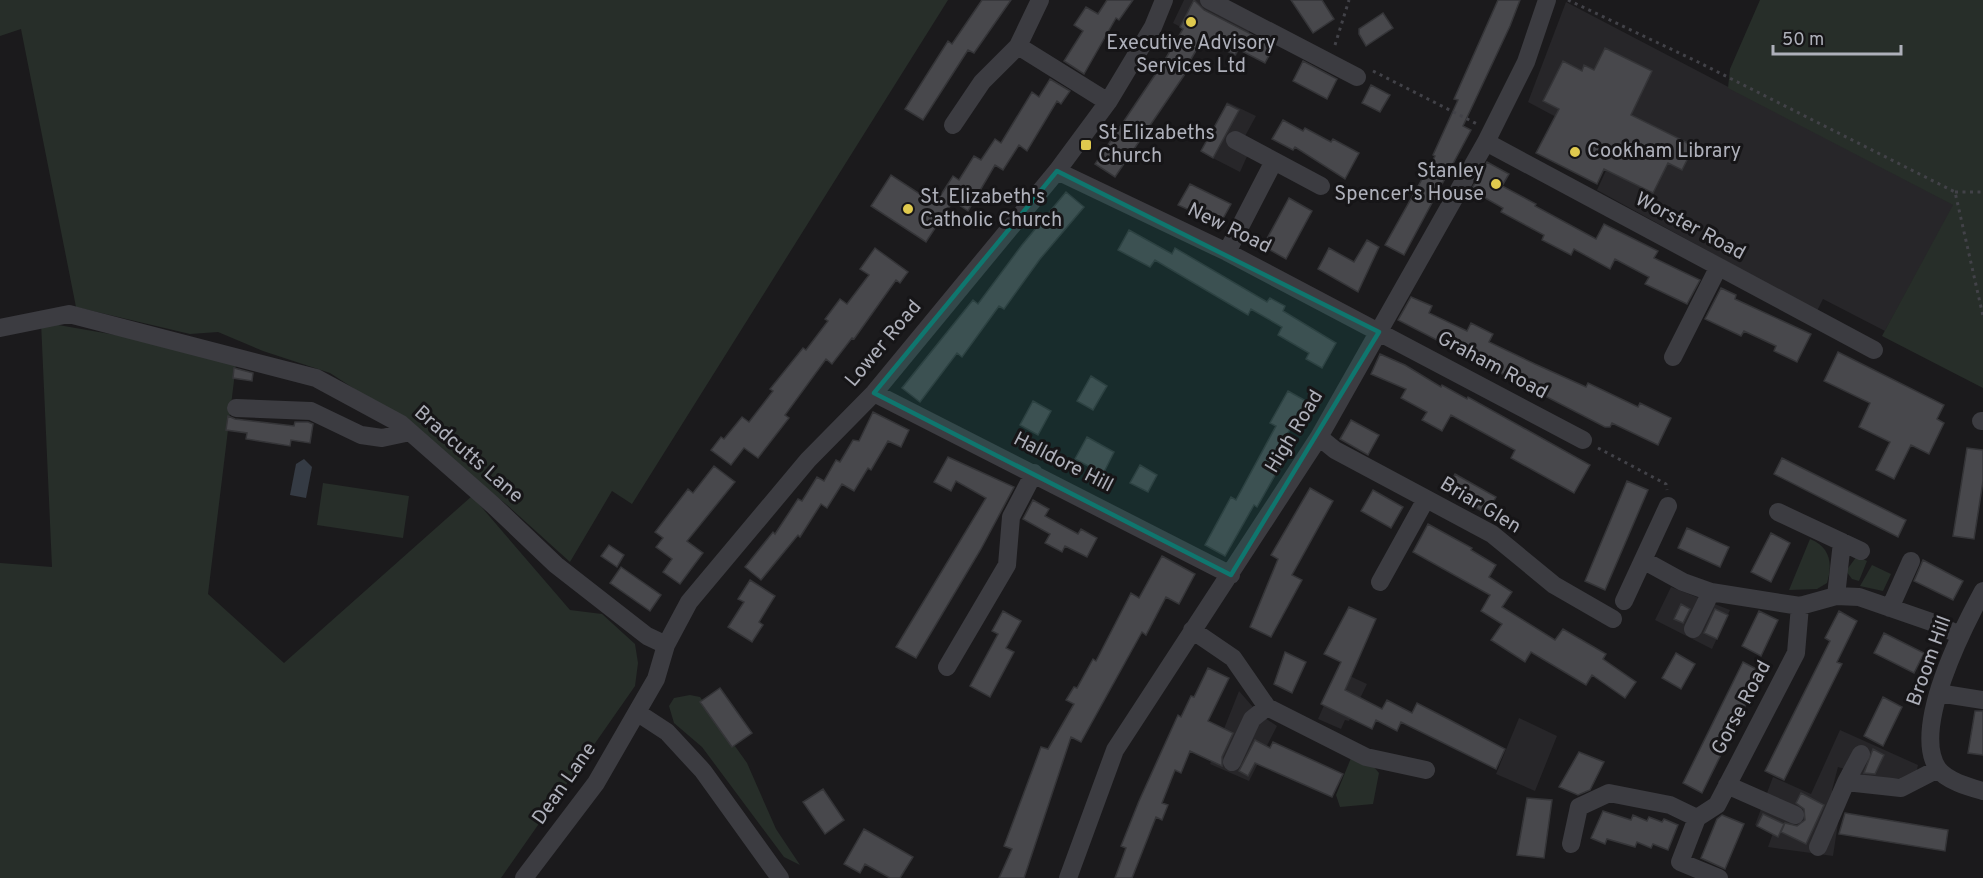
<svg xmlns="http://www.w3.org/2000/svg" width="1983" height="878" viewBox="0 0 1983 878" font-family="Overpass,sans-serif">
  <rect width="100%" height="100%" fill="#1b1a1c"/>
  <path fill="#272629" d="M1184,0H1204L1252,26L1236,56L1173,23Z
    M1566,2L1954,205L1885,331L1823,299L1817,311L1597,190L1616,149L1528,102Z
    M1227,102L1256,116L1244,138L1253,143L1240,172L1201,152Z
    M1671,587L1730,610L1712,649L1655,620Z
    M1339,671L1367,684L1349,721L1345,720L1341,729L1318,719Z
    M1239,691L1259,714L1277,726L1249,781L1210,764Z
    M1519,718L1557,736L1535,791L1496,774Z
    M1840,730L1918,765L1916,774L1904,778L1877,779L1838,767L1832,790L1840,810L1833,856L1768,847L1773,833L1755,825L1773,777L1811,794Z"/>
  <path fill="#272e29" d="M0,0H948L632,504L612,491L570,562L507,505L396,416L330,373L263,351L218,332L190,334L76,307L21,29L0,36Z
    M1760,0H1983V388L1882,336L1953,205L1728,88L1730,69Z
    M41,322L237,356L208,594L284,663L472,496L570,610L602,614L635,644L638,663L635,686L501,878H0V563L52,567Z
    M323,483L409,496L403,538L317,525Z
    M1810,539C1830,547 1833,563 1827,583L1817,589L1789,590Z
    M1857,556L1867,561L1859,581L1852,579L1846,571Z
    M1872,565L1891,574L1883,591L1860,586Z
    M690,695L700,697L747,763L776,829L800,865L784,857L702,747L674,723L669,706L674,698Z
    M1351,758L1374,767L1379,773L1373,804L1340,807L1336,795Z"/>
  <path fill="#353b44" d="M304,459L312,467L306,498L290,495L296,464Z"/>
  <path fill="#48484c" stroke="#353538" stroke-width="1.5" d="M982,0H1011L974,53L968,50L923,120L905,109L948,41L952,44Z
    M1107,0H1133L1119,20L1116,18L1084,74L1064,61L1083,31L1074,25L1086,7L1098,14Z
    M1194,0L1204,10L1274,46L1265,63L1238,49L1235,55L1203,39L1185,69L1187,71L1115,177L1095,164L1163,63L1183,29L1180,27Z
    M1291,0H1322L1334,19L1313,33Z
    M1498,0H1520L1510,26L1463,126L1471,130L1404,255L1385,245L1435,156L1433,155L1458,100L1454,99Z
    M1383,13L1393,28L1366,46L1359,34V29Z
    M1605,48L1652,71L1631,115L1694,146L1682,170L1668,163L1653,193L1604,169L1597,184L1536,153L1559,109L1543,101L1563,61L1582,71L1584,65L1594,70Z
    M1303,61L1337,79L1327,99L1293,81Z
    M1050,79L1070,91L1061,104L1057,101L1027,151L1019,145L1003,170L995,165L968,211L953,201L926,242L871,206L891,175L935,204L953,176L959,180L974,156L981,160L995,139L1001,143L1032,92L1039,97Z
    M1371,85L1390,95L1380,112L1362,103Z
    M1227,104L1239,110L1213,158L1201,151Z
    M1283,120L1303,131L1305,128L1331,142L1333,139L1359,153L1345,179L1295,147L1293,150L1272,139Z
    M1487,162L1509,174L1502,186L1536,204L1535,206L1596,239L1604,224L1658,251L1654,258L1700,280L1687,304L1645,284L1649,277L1615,259L1610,269L1574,249L1571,255L1542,240L1544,235L1501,212L1503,208L1471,190Z
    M1190,184L1231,204L1220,224L1178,205Z
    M1066,192L1084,207L1040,259L1004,309L999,306L962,357L957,353L920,402L902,388L973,300L978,304L1022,245Z
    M1289,198L1312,211L1286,259L1263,246Z
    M1129,230L1172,254L1175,248L1267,302L1270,298L1285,306L1283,311L1336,343L1322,368L1306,359L1309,353L1278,335L1282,327L1251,309L1248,315L1155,260L1150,267L1118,250Z
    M1367,240L1379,247L1358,292L1318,269L1329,248L1354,262Z
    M875,248L908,272L900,283L896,280L854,339L852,338L832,364L826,359L785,415L789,418L758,458L744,448L731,465L711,450L721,437L724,439L742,417L749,422L773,391L770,389L803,348L806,350L828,321L825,319L840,299L847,304L869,275L860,269Z
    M1721,288L1736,295L1735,299L1811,334L1797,362L1774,351L1776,346L1744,331L1741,336L1705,319Z
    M1411,297L1432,306L1429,313L1467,331L1471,323L1493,334L1489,342L1535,364L1586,387L1588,383L1638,407L1640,403L1671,418L1658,445L1612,423L1610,427H1605L1398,320Z
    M1838,352L1944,405L1937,419L1944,423L1929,454L1911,445L1894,479L1876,470L1890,442L1859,427L1870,403L1824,381Z
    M1380,354L1405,365L1441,387L1442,385L1467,399L1468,397L1590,465L1574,493L1511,458L1515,450L1451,415L1442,431L1422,420L1427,412L1401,398L1406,389L1371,374Z
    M234,368L253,373L252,381L233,378Z
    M1091,376L1107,386L1093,410L1077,401Z
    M1288,391L1306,401L1279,449L1287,454L1257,507L1254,505L1225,556L1205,545L1231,497L1236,500L1276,426L1270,423Z
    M1033,401L1051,411L1038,435L1020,425Z
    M873,412L909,430L901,447L888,441L871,470L868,468L854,491L842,484L827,508L821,504L800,537L798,535L761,580L745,567L773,532L775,534L798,499L802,501L817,477L824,481L836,460L840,462L853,440L859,441Z
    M228,416L235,419L294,426L295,422H308L313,424L310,443L291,440L290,446L246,439L247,433L226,430Z
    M1351,420L1379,435L1368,455L1340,439Z
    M1087,437L1114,452L1103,474L1075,459Z
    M1967,448L1983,450V481L1974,539L1953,536Z
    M948,457L1014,487L981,549L916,658L896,647L986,498L956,481L951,491L934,482Z
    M1782,458L1906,520L1898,537L1774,474Z
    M1140,465L1157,475L1148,492L1130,483Z
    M714,466L735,482L687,541L703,553L680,584L663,572L672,559L656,547L663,538L655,532L688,489L693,493Z
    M1455,474L1496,497L1487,514L1446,491Z
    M1627,481L1648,490L1605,590L1585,581Z
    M1310,488L1333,501L1292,575L1302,580L1271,637L1250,627L1278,559L1271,555Z
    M1373,490L1403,507L1391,528L1361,511Z
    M1033,500L1049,509L1045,516L1078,534L1081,529L1097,538L1087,557L1065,546L1062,552L1045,543L1050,534L1023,519Z
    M1428,524L1472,548L1471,550L1496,565L1489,577L1512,592L1502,607L1555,640L1563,629L1606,654L1603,659L1636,682L1625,698L1592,675L1586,685L1531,652L1525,662L1491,640L1502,624L1481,611L1490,595L1413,552Z
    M1687,528L1729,547L1720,567L1678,548Z
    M1771,533L1790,543L1771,582L1751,572Z
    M609,545L624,555L617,567L601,556Z
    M1162,556L1195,574L1179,604L1166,597L1146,635L1142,632L1081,742L1071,737L1024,878H999L1012,849L1004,846L1041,747L1048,749L1074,704L1066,700L1074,687L1077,688L1093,659L1096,661L1131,593L1139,598Z
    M1923,560L1963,581L1953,600L1914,581Z
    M621,567L661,595L650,611L610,583Z
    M750,580L775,596L759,622L763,625L752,642L728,627L744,602L738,599Z
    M1681,604L1690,609L1683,623L1674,619Z
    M1349,607L1376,619L1345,690L1382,709L1387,700L1412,713L1417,703L1448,719L1505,749L1496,769L1401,722L1397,731L1376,720L1372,729L1321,704L1341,662L1324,654Z
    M1715,609L1728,615L1717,639L1704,633Z
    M1003,611L1021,621L1006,648L1014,652L990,697L970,686L998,634L992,631Z
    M1759,611L1778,620L1761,656L1742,646Z
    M1839,611L1857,621L1837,662L1842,664L1784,780L1765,771L1830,641L1825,638Z
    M1884,633L1924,653L1914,673L1874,653Z
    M1285,652L1306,662L1292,693L1274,684Z
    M1676,653L1695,664L1681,689L1662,678Z
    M1743,662L1762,672L1702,793L1683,783Z
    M1208,668L1229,678L1208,721L1233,733L1222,757V766L1190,751L1181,773L1175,770L1162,803L1168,805L1162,820L1156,817L1132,878H1115L1126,848L1121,846L1139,801L1178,715L1181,717L1191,696L1194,697Z
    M720,688L752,733L732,747L700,702Z
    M1883,697L1902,707L1883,746L1864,736Z
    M1975,711H1983V755L1968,753Z
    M1255,740L1270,748L1273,742L1343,774L1332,797L1255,763L1248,776L1239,771Z
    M1873,749L1884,755L1875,774L1864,773Z
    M1579,752L1604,762L1590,790L1578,795L1559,787Z
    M823,789L844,820L825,834L803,802Z
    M1801,793L1824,805L1806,844L1781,832L1785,823L1797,826L1805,820L1804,809L1796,803Z
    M1527,798L1552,800L1544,858L1517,855Z
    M1603,811L1631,820L1633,815L1647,821L1649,817L1662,822L1664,819L1678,825L1668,850L1653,844L1651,848L1637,842L1635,847L1607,839L1605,844L1591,838Z
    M1845,813L1948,830L1945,851L1839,834Z
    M1763,814L1784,824L1778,837L1757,826Z
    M1722,815L1744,824L1725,869L1701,858L1717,819Z
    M864,829L913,857L900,878H890L865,864L860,873L844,864Z"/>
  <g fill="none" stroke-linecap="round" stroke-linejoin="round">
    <path stroke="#424248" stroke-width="3" stroke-dasharray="3 4.5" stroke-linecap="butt" d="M1568,0L1698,62L1955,192L1983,316
      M1335,45L1349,0
      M1373,71L1477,124
      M1955,192H1983
      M1598,448L1666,484L1667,490"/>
    <path stroke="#3c3c41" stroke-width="18" d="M1209,0L1357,77
      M1018,46L1108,102
      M953,125L982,82L1018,46L1040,0
      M1235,140L1321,186
      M1486,142L1874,350
      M1057,171L1227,252L1583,440
      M1227,252L1273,163
      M0,328L69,314L316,378L401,424L493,505L556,565L647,636L666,645
      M1673,357L1718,268
      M874,393L1231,575
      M236,408L311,411L361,435L382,438L410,432
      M1981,421H1983
      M1319,437L1335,450L1492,534L1554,585L1613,619
      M1778,512L1861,551
      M1643,560L1683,582L1711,592L1800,606L1836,596L1859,597L1937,624L1959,635
      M1380,582L1426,499
      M1983,591C1963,628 1911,729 1938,769C1947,781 1969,787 1983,791
      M1836,596L1842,542
      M1624,601L1668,506
      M1890,608L1911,561
      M1693,629L1711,592
      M1192,630L1233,658L1267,707L1366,757L1426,770
      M947,667L1007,565L1011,517L1034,473
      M1938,693L1983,700
      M638,713L667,732L703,771L780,878
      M1232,762L1252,719L1267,707
      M1846,782L1861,754
      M1727,785L1795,815
      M1697,818L1717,805L1796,653L1800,606
      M1571,844L1579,807L1609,793L1670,805L1697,818L1680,862L1719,878
      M1818,847L1846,782L1901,788L1938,769
      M524,878L596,783L656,679L666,645L689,602L808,460L874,393L1057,171L1108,102L1153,27L1164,0
      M1068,878L1115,750L1319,437L1486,142L1526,62L1547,0"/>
  </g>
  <path fill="#0f766e" fill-opacity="0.2" stroke="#0f766e" stroke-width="4.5" stroke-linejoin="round" d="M1057,171L1379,332L1231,575L874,393Z"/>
  <g fill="#e0ca4e" stroke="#161517" stroke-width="2">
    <circle cx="1191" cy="22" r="6"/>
    <rect x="1080" y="139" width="12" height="12" rx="3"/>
    <circle cx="1575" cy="152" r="6"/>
    <circle cx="1496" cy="184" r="6"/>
    <circle cx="908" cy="209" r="6"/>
  </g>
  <g text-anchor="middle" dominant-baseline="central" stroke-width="6" stroke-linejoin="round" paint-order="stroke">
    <g font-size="20" fill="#aeb0ba" stroke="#161517" text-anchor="start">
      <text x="1191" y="44" text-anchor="middle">Executive Advisory<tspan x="1191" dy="23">Services Ltd</tspan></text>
      <text x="1098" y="134">St Elizabeths<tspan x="1098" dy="23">Church</tspan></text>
      <text x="1587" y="152">Cookham Library</text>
      <text x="1484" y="172" text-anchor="end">Stanley<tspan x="1484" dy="23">Spencer's House</tspan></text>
      <text x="920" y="198">St. Elizabeth's<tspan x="920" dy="23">Catholic Church</tspan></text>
    </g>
    <g font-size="20" fill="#aeb0ba" stroke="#161517">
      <text transform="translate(1690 227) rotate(28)">Worster Road</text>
      <text transform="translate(1229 229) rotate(26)">New Road</text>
      <text transform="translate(884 344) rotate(-50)">Lower Road</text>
      <text transform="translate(1492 366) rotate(28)">Graham Road</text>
      <text transform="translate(1295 432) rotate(-59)">High Road</text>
      <text transform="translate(468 455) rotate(41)">Bradcutts Lane</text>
      <text transform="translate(1063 463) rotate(27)">Halldore Hill</text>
      <text transform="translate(1480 506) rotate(31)">Briar Glen</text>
      <text transform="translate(1930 661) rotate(-70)">Broom Hill</text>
      <text transform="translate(1742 708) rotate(-62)">Gorse Road</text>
      <text transform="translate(565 784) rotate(-55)">Dean Lane</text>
    </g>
  </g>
  <path d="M1773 45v9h128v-9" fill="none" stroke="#aeb0ba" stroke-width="3"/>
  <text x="1782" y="45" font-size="18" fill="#aeb0ba" stroke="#161517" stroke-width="4.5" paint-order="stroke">50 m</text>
</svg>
